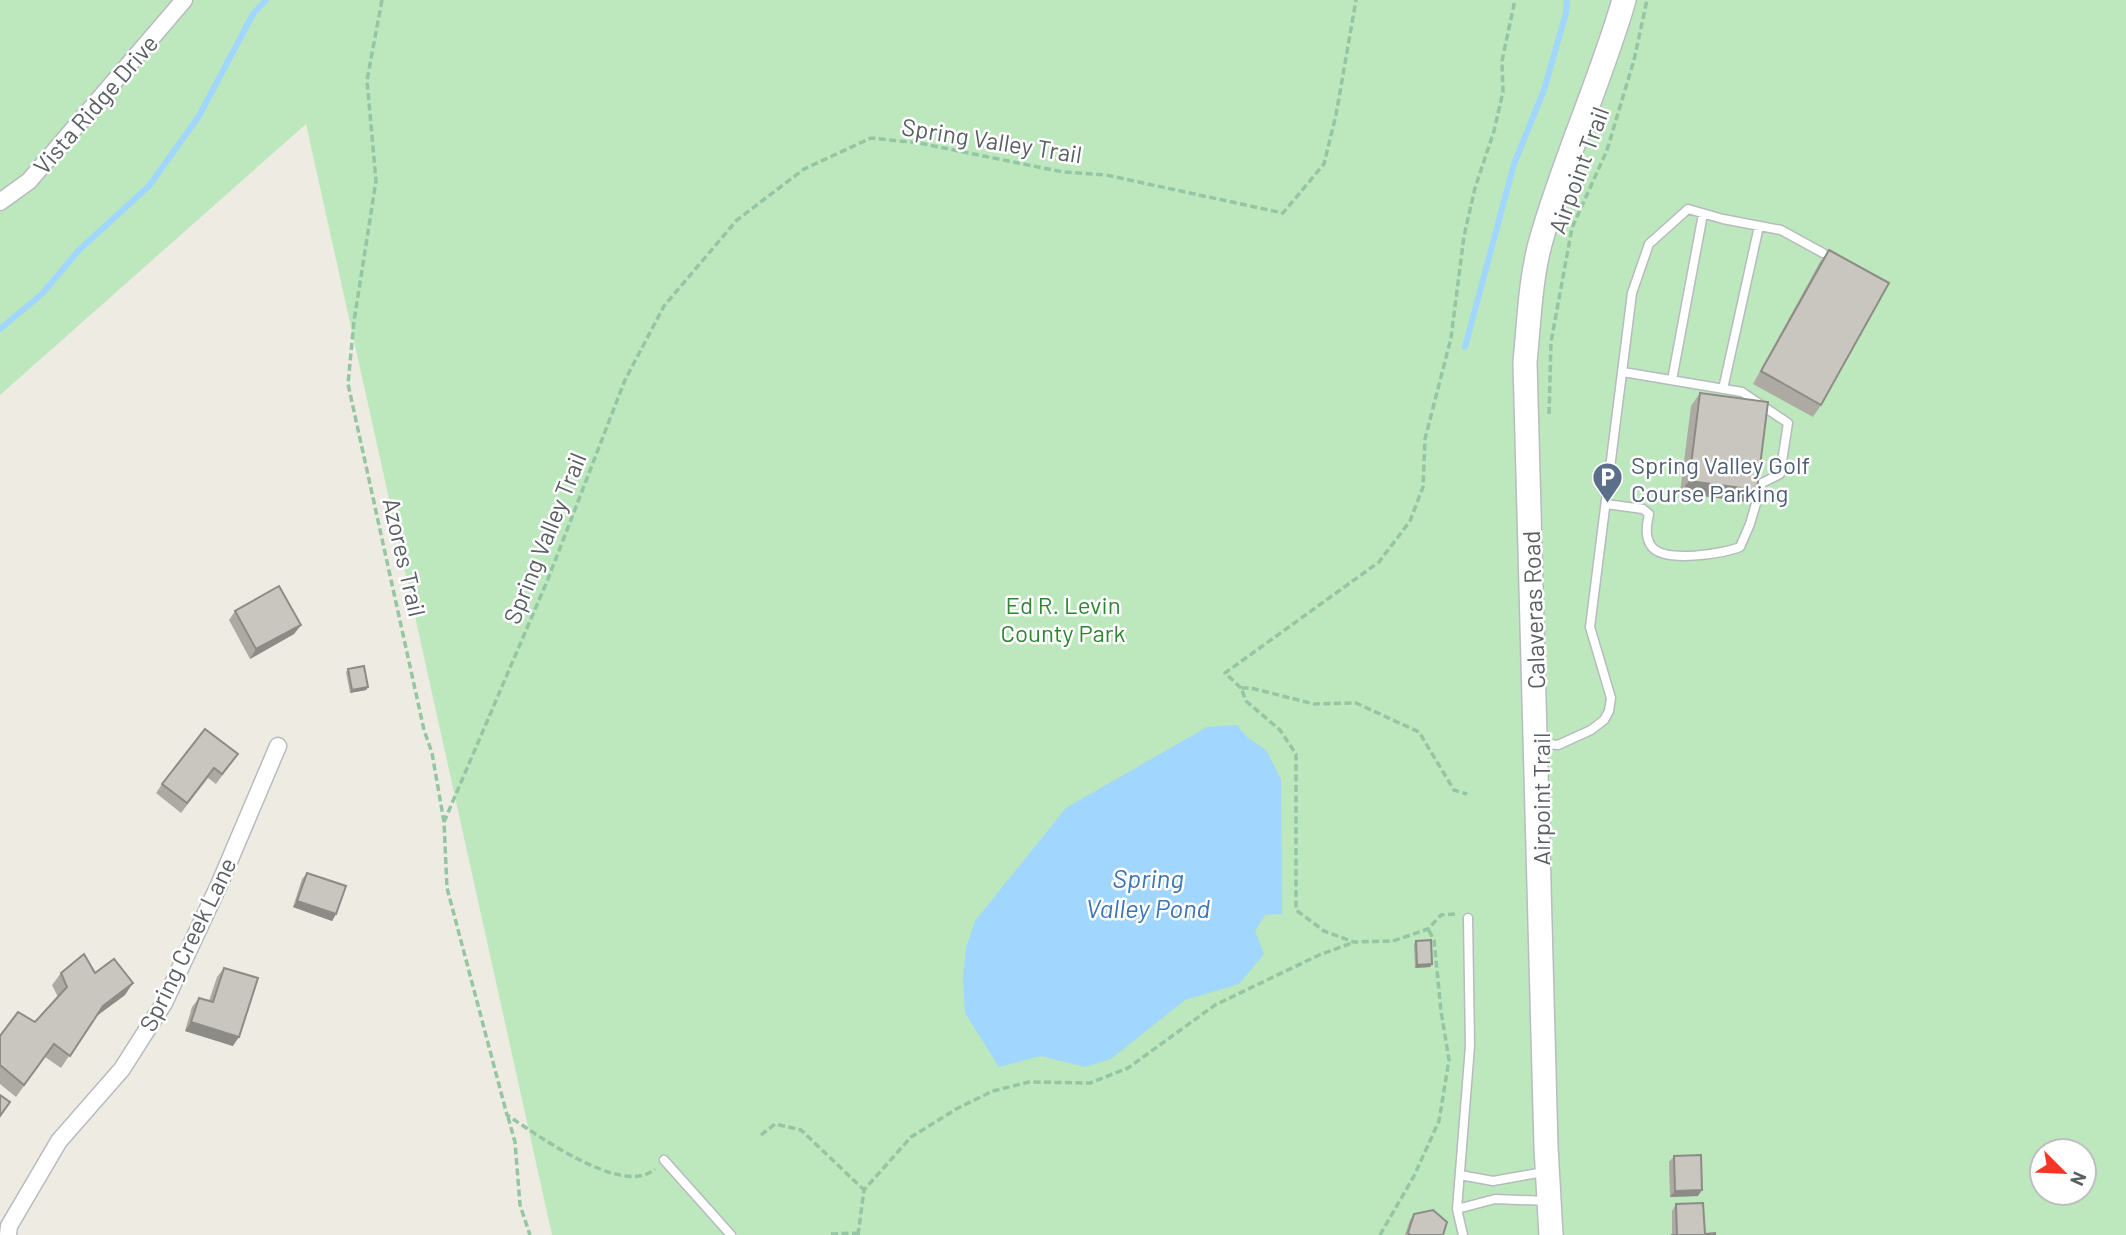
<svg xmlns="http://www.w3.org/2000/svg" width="2126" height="1235" viewBox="0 0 2126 1235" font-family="Barlow,sans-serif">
  <rect width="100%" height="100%" fill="#eeece2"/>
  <path fill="#bde7bd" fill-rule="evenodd" d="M0,0H2126V1235H552L306,124L0,395ZM2042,1151H2084V1193H2042Z"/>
  <path fill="#a1d6ff" d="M1237,725L1248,738L1266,750L1281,779L1282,914L1265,915L1255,931L1264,954L1239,984L1185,1000L1111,1059L1085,1067L1040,1056L999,1067L965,1013L963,977L966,948L975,921L1066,808L1207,727Z"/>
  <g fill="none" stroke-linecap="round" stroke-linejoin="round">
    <path stroke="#a1d6ff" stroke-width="6" d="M0,329L42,294L78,251L149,186L199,116L253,14L266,0
      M1465,347L1514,164L1544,90L1566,13L1567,0"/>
    <defs>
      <path id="lane" d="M1672,380L1703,214
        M1723,389L1759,226
        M1606,504L1643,509L1649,514C1647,524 1644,537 1652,547C1665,563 1723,554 1740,547L1750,524L1762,483L1780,474L1788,423L1742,392L1623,372
        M1537,743L1558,745L1591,730L1604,720L1609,711L1611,698L1590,627L1632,293L1649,244L1688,209L1723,219L1781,230L1823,253
        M664,1160L731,1235
        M1460,1175L1493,1181L1544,1172
        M1457,1209L1495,1199L1547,1201
        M1463,1235L1457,1209L1470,1046L1468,918"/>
      <path id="street" d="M0,202L29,181L184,0
        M8,1235L9,1226L59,1141L122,1069L164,1003L219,885L278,746"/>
      <path id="secondary" d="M1551,1235L1546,1147L1525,362C1529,323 1530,282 1540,244C1563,161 1600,83 1624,0"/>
    </defs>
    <use href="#lane" stroke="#b7babf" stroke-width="11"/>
    <use href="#street" stroke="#b7babf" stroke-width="19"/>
    <use href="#secondary" stroke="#b8bcc1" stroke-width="26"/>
    <path stroke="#95c6a3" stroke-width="3.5" stroke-dasharray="7 3.5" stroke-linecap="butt" d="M382,0L367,80L376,181L354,321L348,384L424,730L432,753L444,822L447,888L507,1115C536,1134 623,1198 655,1169
      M1549,414L1551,342L1572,228L1607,150L1634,60L1647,0
      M1241,688L1225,673L1379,562L1410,521L1423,487L1425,439L1451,338L1464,236L1475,188L1494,131L1503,92L1502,61L1515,0
      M444,822L548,579L625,380L664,306L737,220L804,169L871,138L919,143L1063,172L1106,175L1283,213L1324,164L1336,115L1356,0
      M1455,914L1441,915L1428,929L1393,941L1354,942L1324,931L1296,910V754L1280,730L1246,701L1241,688H1251L1314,704L1356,703L1419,732L1454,790L1467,794
      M508,1117L515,1142L520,1205L530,1235
      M761,1135L775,1124L801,1130L864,1190
      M831,1234L858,1233
      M858,1235L864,1190L911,1137L958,1108L993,1091L1029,1082L1090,1083L1128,1068L1215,1005L1319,955L1352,943
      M1380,1235L1414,1176L1439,1121L1449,1060L1441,1011L1434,940L1428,929"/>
    <use href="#lane" stroke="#fff" stroke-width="8"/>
    <use href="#street" stroke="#fff" stroke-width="16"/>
    <use href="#secondary" stroke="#fff" stroke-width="23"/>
  </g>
  <path fill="#adaaa4" d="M1829,250L1821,405L1813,417L1753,384L1820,262Z
    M1700,393L1757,490L1748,502L1680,493L1691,406Z
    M235,611L301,625L294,634L250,659L229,620Z
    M348,669L368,687L366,690L350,693L346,672Z
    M238,754L216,784L208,778L181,813L156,793L162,784Z
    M307,873L336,914L332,921L293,907L302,879Z
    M1416,941L1432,964L1430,967L1415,968L1414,944Z
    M224,968L233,1046L185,1031L192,1007L199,998L209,1001L217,977Z
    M61,973H95L125,995L95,1017L61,1068L45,1057L16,1097L0,1084V1036L35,1022L58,997L52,985Z
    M1674,1156L1698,1196L1670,1197L1669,1162Z
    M1676,1204L1705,1234L1672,1235V1211Z
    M1414,1214L1443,1235H1405L1410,1220Z"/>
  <path fill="#8d8b86" d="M1689,481L1757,490L1748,502L1680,493Z
    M301,625L294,634L250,659L256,649Z
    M368,687L366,690L350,693L352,690Z
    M297,901L336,914L332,921L293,907Z
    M1432,964L1430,967L1415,968L1417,965Z
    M133,983L125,995L94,1018L103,1006Z
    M191,1022L239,1037L233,1046L185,1031Z
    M1702,1190L1698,1196L1670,1197L1675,1191Z"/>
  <path fill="#c9c6bf" stroke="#8d8b86" stroke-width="2" d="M1829,250L1889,283L1821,405L1761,371Z
    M1700,393L1768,402L1757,490L1689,481Z
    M279,586L301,625L256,649L235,611Z
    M364,666L368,687L352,690L348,669Z
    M205,729L238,754L222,774L214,768L187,803L162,784Z
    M307,873L346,886L336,914L297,901Z
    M1431,940L1432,964L1417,965L1416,941Z
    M84,954L95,973L114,959L133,983L103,1006L70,1056L54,1044L24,1085L0,1065V1036L18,1012L35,1022L67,987L61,973Z
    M224,968L258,978L239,1037L191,1022L199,998L213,1002Z
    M0,1095L10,1102L0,1116Z
    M1701,1155L1702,1190L1675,1191L1674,1156Z
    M1703,1203L1705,1234L1715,1233V1235H1671H1677L1676,1204Z
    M1433,1210L1447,1222L1443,1235H1410L1408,1233L1414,1214Z"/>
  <defs>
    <symbol id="parking-pin" viewBox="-11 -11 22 30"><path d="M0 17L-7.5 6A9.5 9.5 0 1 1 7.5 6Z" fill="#5c6f8a" stroke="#fff"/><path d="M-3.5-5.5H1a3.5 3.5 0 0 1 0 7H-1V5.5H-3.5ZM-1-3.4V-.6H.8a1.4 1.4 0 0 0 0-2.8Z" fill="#fff"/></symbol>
  </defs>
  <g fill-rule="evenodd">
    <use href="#parking-pin" x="1590" y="460" width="35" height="47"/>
  </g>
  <g text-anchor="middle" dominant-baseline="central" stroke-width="5" stroke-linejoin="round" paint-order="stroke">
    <g font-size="24" fill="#5a5f64" stroke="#fff">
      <text transform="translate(95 104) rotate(-49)">Vista Ridge Drive</text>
      <text transform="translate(992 140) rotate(9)">Spring Valley Trail</text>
      <text transform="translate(1578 170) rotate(-70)">Airpoint Trail</text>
      <text transform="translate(544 538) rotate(-68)">Spring Valley Trail</text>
      <text transform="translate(405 557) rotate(77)">Azores Trail</text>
      <text transform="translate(1533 610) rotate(-92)">Calaveras Road</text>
      <text transform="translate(1540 799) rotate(-90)">Airpoint Trail</text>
      <text transform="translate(187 944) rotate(-64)">Spring Creek Lane</text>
    </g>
    <g font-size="24" fill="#4e5e75" stroke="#fff" text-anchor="start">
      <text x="1631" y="464">Spring Valley Golf<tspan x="1631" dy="28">Course Parking</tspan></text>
    </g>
    <g font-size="24" fill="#308534" stroke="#fff">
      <text x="1063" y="604">Ed R. Levin<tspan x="1063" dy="28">County Park</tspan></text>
    </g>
    <g font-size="26" font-style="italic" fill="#3a76b6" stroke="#fff">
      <text x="1148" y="877">Spring<tspan x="1148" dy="30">Valley Pond</tspan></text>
    </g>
  </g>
  <g transform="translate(2063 1172) rotate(114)"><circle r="33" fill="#ffffff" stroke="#bdbfc1" stroke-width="2"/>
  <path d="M0-5L12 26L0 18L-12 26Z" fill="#f13625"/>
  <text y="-10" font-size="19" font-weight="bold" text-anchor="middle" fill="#5a5f64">N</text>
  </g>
</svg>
